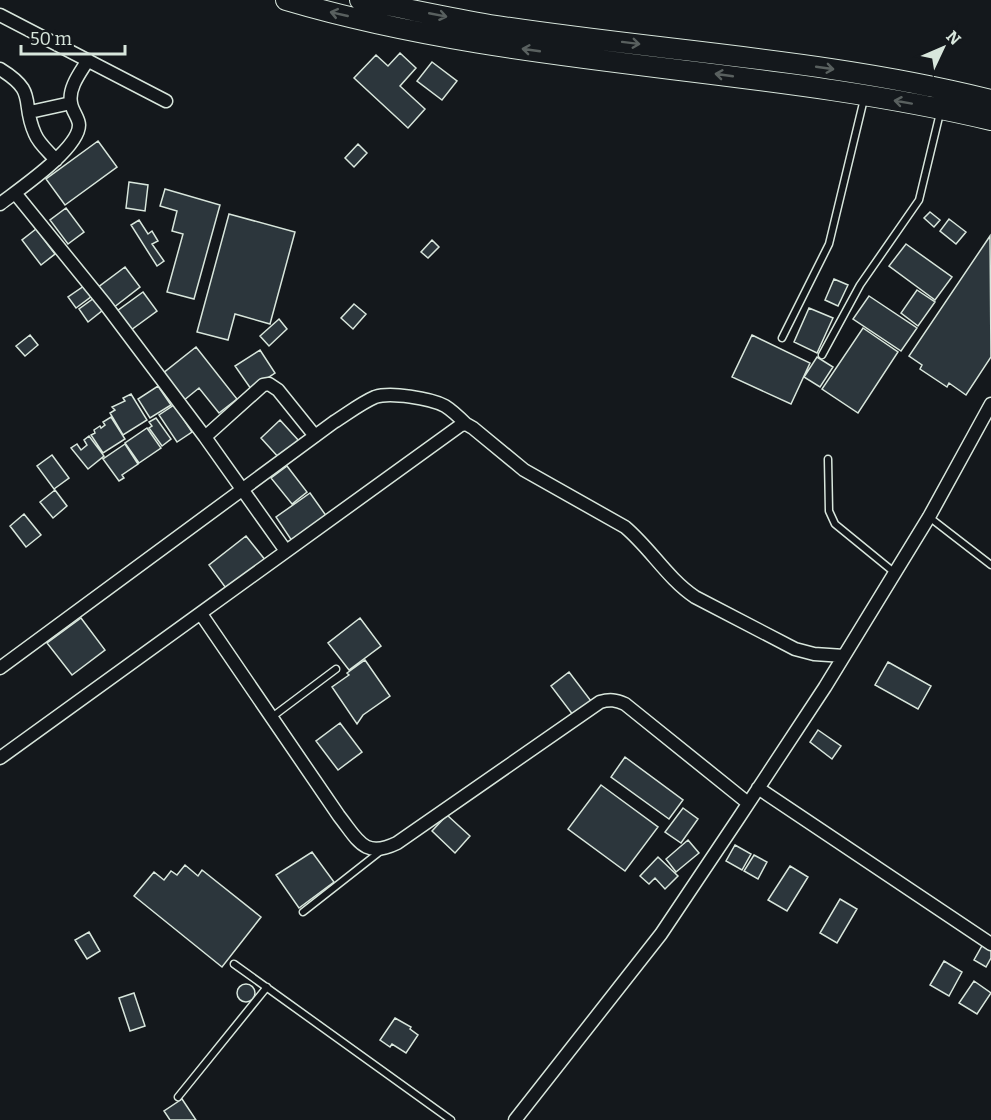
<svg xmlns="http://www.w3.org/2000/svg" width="991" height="1120" viewBox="0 0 991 1120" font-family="Bitter,serif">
  <rect width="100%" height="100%" fill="#14181c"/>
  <path fill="#2c363c" stroke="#d8e6dc" stroke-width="1.5" d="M400,53L416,68L400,86L425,109L408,128L354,78L376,55L388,66Z
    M432,62L457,81L442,100L417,81Z
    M98,141L117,167L65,205L46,179Z
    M358,144L367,153L354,167L345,158Z
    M129,182L148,185L145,211L126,208Z
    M165,189L220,205L194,299L167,292L183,234L172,231L177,211L160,206Z
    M66,208L84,232L68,244L50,220Z
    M930,212L940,220L934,227L924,218Z
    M229,214L295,232L270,324L235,314L228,340L197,332Z
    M949,219L966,232L956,244L940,231Z
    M139,220L148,234L152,231L158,241L152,244L164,261L157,266L131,225Z
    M36,229L55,254L41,265L22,240Z
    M990,236L991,357L966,395L949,383L947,387L920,369L922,365L909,356Z
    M432,240L439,247L428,258L421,252Z
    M906,244L952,277L935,300L889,266Z
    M125,267L140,287L113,308L97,288Z
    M834,279L848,285L838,306L825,300Z
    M84,286L92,296L76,308L68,297Z
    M917,290L935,302L918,326L901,313Z
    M143,292L157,311L131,330L117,311Z
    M869,296L917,328L901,351L853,319Z
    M94,298L103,310L88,322L79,309Z
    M354,304L366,314L353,329L341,318Z
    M809,308L833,318L817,353L794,342Z
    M279,319L287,329L269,346L260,336Z
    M863,328L898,352L858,413L822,389Z
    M30,335L38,345L25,356L16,346Z
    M752,335L810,363L791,404L732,377Z
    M196,347L237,399L219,413L199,388L183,401L162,374Z
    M260,350L275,373L251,389L235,366Z
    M817,357L833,367L820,387L804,377Z
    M158,386L171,405L150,418L138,399Z
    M131,394L147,420L123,435L110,413L115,410L112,407L125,401L123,398Z
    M174,405L192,432L177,442L159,415Z
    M111,417L125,439L103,453L91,435L95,433L94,430L100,426L101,428L105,425L103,422Z
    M156,418L171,439L162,446L149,428L152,426L149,422Z
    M280,420L299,441L280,459L261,438Z
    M147,428L161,448L139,463L125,443Z
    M89,436L104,456L88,469L71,448L77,444L81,450L87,445L84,440Z
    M125,444L138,464L122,475L124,478L119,481L103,459Z
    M52,455L69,478L54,489L37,466Z
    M287,466L307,492L292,504L271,478Z
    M55,490L67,506L53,518L40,502Z
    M310,493L327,517L292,541L276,517Z
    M24,514L41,535L26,547L10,526Z
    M246,536L266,561L228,591L209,565Z
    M81,618L105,650L72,675L47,643Z
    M360,618L381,646L349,670L328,643Z
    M365,660L390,696L363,715L357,724L332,687L349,675L347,673Z
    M888,662L931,686L918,709L875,685Z
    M569,672L591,701L573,715L551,686Z
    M340,723L362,752L338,770L316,741Z
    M818,730L841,746L832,759L810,742Z
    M625,757L683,800L669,819L611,777Z
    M601,785L658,827L625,871L568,829Z
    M683,808L698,819L681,843L665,832Z
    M447,815L470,836L455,853L432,831Z
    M688,840L699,853L676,872L666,859Z
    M735,845L751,854L742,870L726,861Z
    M312,852L334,882L299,908L276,875Z
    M754,855L767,862L758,879L744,871Z
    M658,857L678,876L665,889L655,878L649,884L640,876Z
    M185,865L198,876L202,870L261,917L222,967L134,896L154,872L164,880L171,871L177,875Z
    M790,866L808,877L787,911L768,900Z
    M840,899L857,909L837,943L820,933Z
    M89,932L100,951L87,959L75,940Z
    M983,944L991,948V958L986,967L974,960Z
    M944,961L962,972L949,996L930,985Z
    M974,981L991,993L977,1014L959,1003Z
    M237 993a9 9 0 1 1 18 0a9 9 0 1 1-18 0Z
    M134,993L145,1026L130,1031L119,998Z
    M395,1018L411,1027L410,1029L418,1035L406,1053L392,1044L390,1047L380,1040Z
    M182,1099L196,1120H170L164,1111Z"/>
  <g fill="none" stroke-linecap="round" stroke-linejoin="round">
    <defs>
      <path id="service" d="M782,338L829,244L864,99
        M822,355L860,285L919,200L940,113
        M828,459L829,511L835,524L895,573
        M929,517L991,565
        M272,717L336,669
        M303,912L382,850
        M234,964L451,1120
        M178,1097L267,987"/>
      <path id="minor" d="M0,15L166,101
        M0,69C39,93 20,101 35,134C39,144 49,152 56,160
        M30,112L71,103
        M15,193L105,304L205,437L286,551
        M0,204C18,190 79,149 79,125C79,118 72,111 71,103C68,88 80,73 88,60
        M205,437L263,385L269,384L278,390L315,436
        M201,614L339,816C358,840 364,859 397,843L600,702C610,699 616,700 625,704L748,803
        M0,668L334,422C347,414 361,403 375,397C390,392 430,398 445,406C453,411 460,418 466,424
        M0,758L461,425L466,424L473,428L524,470L625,527C651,549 667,578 695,597L795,649L814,654L844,656
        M758,788L991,944
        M515,1120L661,934L738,819L825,687L929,517L991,404"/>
      <path id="primary" d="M286,0C515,68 759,65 991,120
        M360,0C404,8 447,18 490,25C657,51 827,59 991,100"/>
    </defs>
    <use href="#service" stroke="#d8e6dc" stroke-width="9"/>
    <use href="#minor" stroke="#d8e6dc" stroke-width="15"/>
    <use href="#primary" stroke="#d8e6dc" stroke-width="22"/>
    <use href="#service" stroke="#14181c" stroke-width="6"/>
    <use href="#minor" stroke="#14181c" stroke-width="12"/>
    <use href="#primary" stroke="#14181c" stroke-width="20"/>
  </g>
  <defs><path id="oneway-shaft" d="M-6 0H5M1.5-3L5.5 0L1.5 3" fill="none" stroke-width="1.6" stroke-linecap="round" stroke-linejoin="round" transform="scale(1.5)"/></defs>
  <g stroke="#59605f">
    <use href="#oneway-shaft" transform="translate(339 14) rotate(-167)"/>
    <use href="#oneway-shaft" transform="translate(438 15) rotate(11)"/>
    <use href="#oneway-shaft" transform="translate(631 43) rotate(7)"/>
    <use href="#oneway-shaft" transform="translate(531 50) rotate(-172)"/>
    <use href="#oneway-shaft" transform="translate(825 68) rotate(8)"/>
    <use href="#oneway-shaft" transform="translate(724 75) rotate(-172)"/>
    <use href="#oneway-shaft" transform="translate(903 102) rotate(-170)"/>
  </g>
  <g transform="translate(943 48) rotate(46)" stroke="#14181c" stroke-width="4.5" paint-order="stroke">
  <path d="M0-4.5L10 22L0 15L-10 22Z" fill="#d8e6dc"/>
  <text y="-9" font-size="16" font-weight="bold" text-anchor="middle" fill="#d8e6dc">N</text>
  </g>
  <path d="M21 45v9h104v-9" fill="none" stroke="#d8e6dc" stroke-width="3"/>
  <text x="30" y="45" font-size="18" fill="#d8e6dc" stroke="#14181c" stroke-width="4.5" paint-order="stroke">50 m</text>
</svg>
